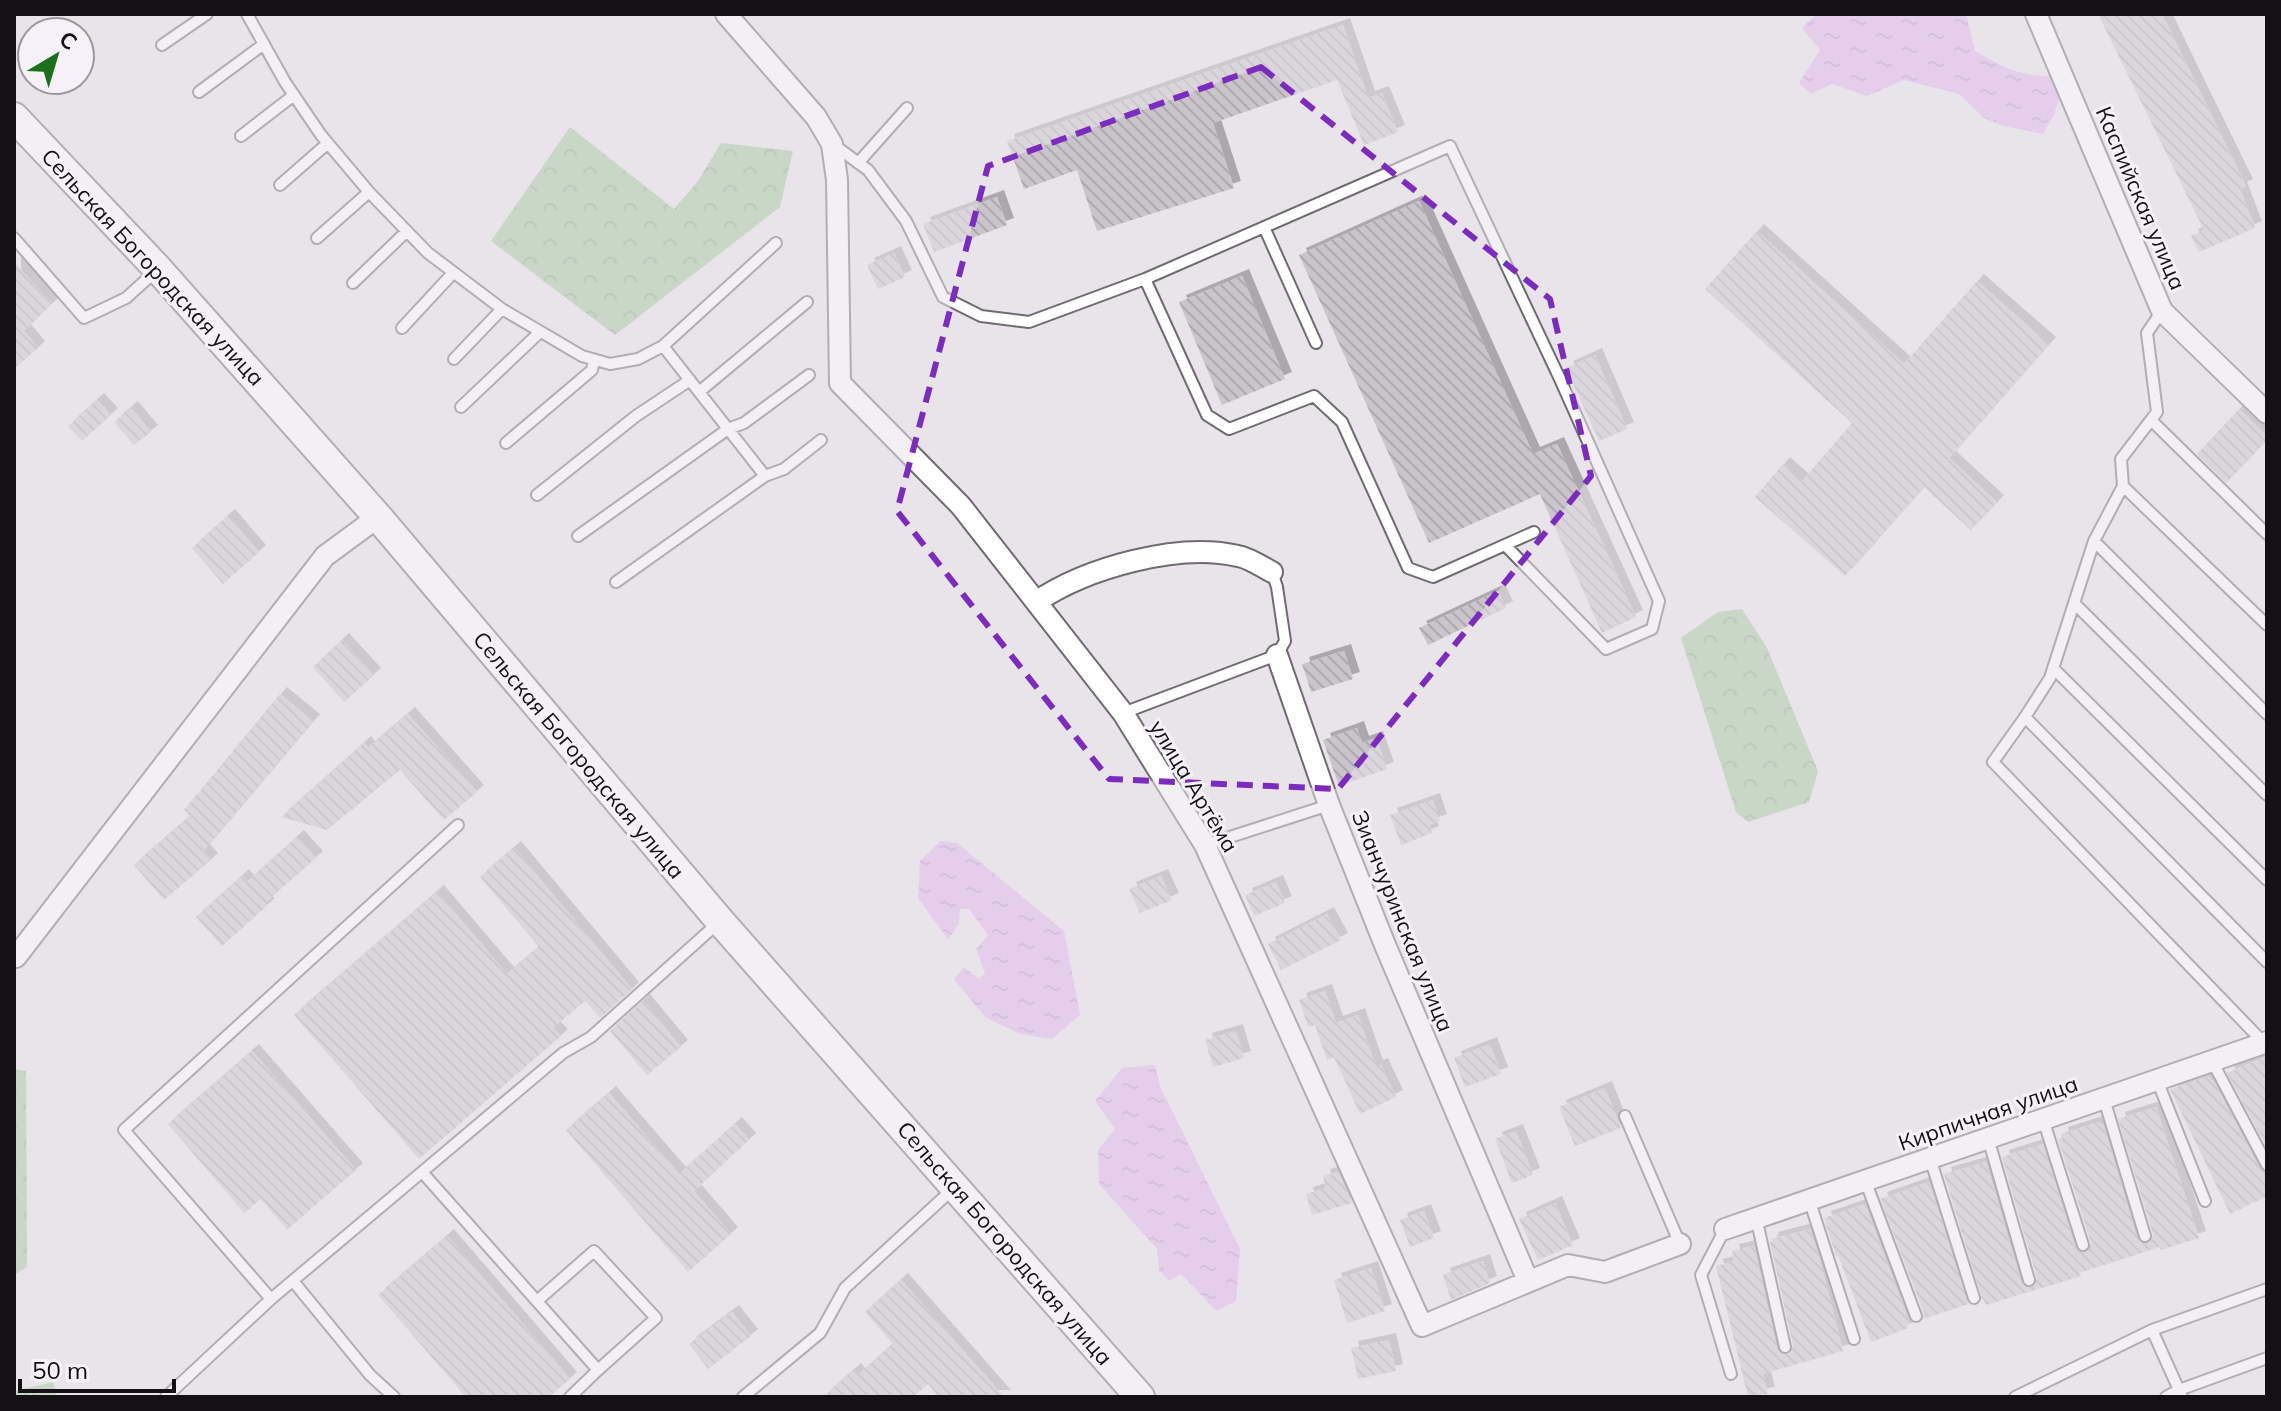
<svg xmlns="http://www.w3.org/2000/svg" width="2281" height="1411" viewBox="0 0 2281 1411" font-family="Mulish,sans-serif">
  <defs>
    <pattern id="forest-crowns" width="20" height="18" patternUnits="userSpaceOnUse" patternTransform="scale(2)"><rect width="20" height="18" fill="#a0c79c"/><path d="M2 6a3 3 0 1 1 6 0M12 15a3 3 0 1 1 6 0" fill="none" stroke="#89aa86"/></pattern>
    <pattern id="water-ripples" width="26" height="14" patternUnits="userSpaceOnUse" patternTransform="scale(2)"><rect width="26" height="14" fill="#e0b2ef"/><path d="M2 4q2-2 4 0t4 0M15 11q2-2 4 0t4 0" fill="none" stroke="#bf98cc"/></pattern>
    <pattern id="building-back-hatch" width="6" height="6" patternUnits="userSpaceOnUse" patternTransform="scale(2)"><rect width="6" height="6" fill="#cac5cb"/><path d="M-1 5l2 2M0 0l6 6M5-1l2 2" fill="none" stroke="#ada8ad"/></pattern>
    <filter id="shadow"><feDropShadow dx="7" dy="-7" stdDeviation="0" flood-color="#0004"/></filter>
  </defs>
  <rect width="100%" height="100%" fill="#e9e4ea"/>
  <path fill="url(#forest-crowns)" d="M570,127L674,209L698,181L721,143L793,151L780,207L615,335L491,241Z
    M1742,609L1767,648L1818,771L1809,802L1748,822L1736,812L1681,638L1718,612Z
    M14,1069L26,1071L27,1267L14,1275Z
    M53,1382L57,1397H14V1391Z"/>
  <path fill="url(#water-ripples)" d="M1817,14H1966L1975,51C2003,67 2023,79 2057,75L2062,89L2054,115L2043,134L2004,126L1984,118L1959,94L1904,80L1867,96L1832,84L1811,94L1799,83L1820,50L1802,28Z
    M941,841L957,843L1064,931L1080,1015L1052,1039L1020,1034L985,1017L954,979L964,967L979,979L985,973L976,949L988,935L969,909H960L959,924L948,939L918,898L920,861Z
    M1155,1065L1160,1086L1240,1249L1236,1301L1216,1311L1181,1274L1169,1281L1159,1270L1157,1249L1099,1184L1098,1150L1115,1129L1095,1101L1122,1068Z"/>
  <path fill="url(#building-back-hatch)" filter="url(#shadow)" d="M2098,14H2162L2246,186L2240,189L2255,228L2199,252L2191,236L2204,230Z
    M1343,25L1368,98L1382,93L1398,132L1364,145L1337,80L1213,123L1234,188L1097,231L1077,170L1024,189L1007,141Z
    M997,197L1007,225L934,252L923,224Z
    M1419,201L1533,454L1557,444L1636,617L1602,633L1540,494L1429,543L1299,255Z
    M1757,231L1904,364L1977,281L2049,344L1949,458L1997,502L1971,530L1924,487L1845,576L1755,497L1783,464L1802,481L1852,423L1705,289Z
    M894,253L905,277L878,289L867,265Z
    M14,262L52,304L24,331L38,348L14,369Z
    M1242,276L1285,379L1222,405L1179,302Z
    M1595,355L1627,429L1599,441L1566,368Z
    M97,400L111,415L82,441L68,426Z
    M131,408L151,432L134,445L114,422Z
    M2239,409L2267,436V440L2226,483L2197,454Z
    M228,516L259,552L223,584L192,548Z
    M1498,591L1506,608L1428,645L1419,628Z
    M342,640L374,675L344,702L313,667Z
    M1344,651L1353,679L1311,692L1302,664Z
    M280,694L313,721L203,851L211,860L164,900L134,865L190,816L184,810Z
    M408,714L477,792L444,820L400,770L327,830L281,817L364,743L368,748Z
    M1357,728L1362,743L1376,738L1387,769L1339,786L1323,740Z
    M1433,800L1440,821L1429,825L1432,833L1401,845L1390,815Z
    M297,837L316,858L265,903L268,905L222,946L196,917L242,876L247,882Z
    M514,848L632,989L600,1018L585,1001L553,1028L561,1036L419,1159L294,1015L437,892L507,974L539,947L480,877Z
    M1161,876L1172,900L1140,913L1129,889Z
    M1276,882L1285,903L1254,916L1245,895Z
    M1327,914L1341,940L1281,970L1268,944Z
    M1325,991L1336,1023L1358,1015L1376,1067L1381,1065L1396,1097L1360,1114L1334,1057L1327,1060L1315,1025L1308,1027L1299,1000Z
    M643,1001L681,1047L647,1075L610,1031Z
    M1236,1031L1244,1058L1213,1067L1205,1040Z
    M1490,1044L1501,1074L1465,1087L1454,1058Z
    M252,1051L356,1170L287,1230L261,1199L244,1213L168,1124Z
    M2267,1056V1148L2227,1073Z
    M2209,1076L2211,1081L2213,1080L2260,1169L2267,1173V1196L2230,1214L2170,1089Z
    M1605,1088L1621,1128L1575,1146L1559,1107Z
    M609,1093L679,1174L735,1124L749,1140L694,1191L731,1234L688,1272L566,1130Z
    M2156,1107L2199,1238L2161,1250L2160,1247L2079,1273L2081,1276L1986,1305L1983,1299H1982L1944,1174L1986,1162L2021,1282L2026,1287H2032L2036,1283L2037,1278L2002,1157L2043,1144L2075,1247L2081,1253L2086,1252L2091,1247V1243L2058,1139L2062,1138L2061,1134L2099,1122L2100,1125L2103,1124L2137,1238L2142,1244L2148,1243L2152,1239L2153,1234L2118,1119Z
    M1516,1131L1533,1175L1512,1183L1495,1139Z
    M1338,1172L1352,1203L1312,1215L1306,1194L1326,1188L1323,1176Z
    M1929,1182L1969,1304L1923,1319L1924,1313L1880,1199Z
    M1555,1203L1573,1245L1538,1260L1519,1219Z
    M1865,1204L1908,1319L1913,1323L1907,1325L1908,1328L1871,1342L1838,1255L1836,1256L1824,1218Z
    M1424,1211L1434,1238L1410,1247L1400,1220Z
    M1810,1229L1820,1260L1843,1351L1763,1374L1768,1394L1748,1397L1716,1266L1734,1261L1732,1251L1754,1246L1777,1349L1782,1354L1787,1355L1792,1350L1793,1345L1770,1242H1772L1771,1239Z
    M447,1236L570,1379L549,1397H466L378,1295Z
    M1483,1261L1490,1283L1451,1300L1443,1275Z
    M1371,1268L1385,1311L1347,1323L1334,1280Z
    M901,1280L1004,1397H939L928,1384L913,1397H823L854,1370L858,1375L893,1344L865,1312Z
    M732,1312L751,1336L708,1369L689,1344Z
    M1389,1340L1396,1371L1358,1379L1351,1348Z"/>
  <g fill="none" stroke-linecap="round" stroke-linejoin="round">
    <defs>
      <path id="lane" d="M247,14L285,82L321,135L369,192L428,253L502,309L582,356L610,364L638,359L663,346L776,243
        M162,45L207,14
        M199,92L264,44
        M241,136L294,95
        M834,145L868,170L906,221L943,297L981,316L1029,322L1145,279L1207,415L1229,429L1314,396L1342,422L1408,568L1433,577L1534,532
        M858,163L907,108
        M280,185L328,143
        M1264,227L1316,343
        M14,238L84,318L126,298L156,271
        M317,238L369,192
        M1145,279L1450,146L1560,379L1659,601L1652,629L1606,649L1505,545
        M353,283L407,231
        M2162,311L2147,333L2157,412L2121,459L2123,486L2094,541L2050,678L2025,717L1993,762L2264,1043
        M402,328L453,273
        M454,359L502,309
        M699,392L807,302
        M461,407L540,332
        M2151,420L2267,534
        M506,443L592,370L594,360
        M765,476L784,469L821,440
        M2123,486L2267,625
        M537,495L636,416L690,380
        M578,536L728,429L744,423L809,375
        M2094,541L2267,714
        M616,582L765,476L663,346
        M2074,603L2267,795
        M2053,668L2267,880
        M1123,713L1277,655L1285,641L1277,587L1272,572
        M2025,717L2267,962
        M1205,845L1329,805
        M2212,1061L2267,1165
        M2157,1080L2205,1201
        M2104,1099L2145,1236
        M1625,1116L1680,1244
        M2043,1119L2083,1245
        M1988,1138L2029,1280
        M1930,1158L1974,1298
        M422,1172L271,1299L124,1130L458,825
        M1865,1180L1916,1316
        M1809,1199L1854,1339
        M1756,1217L1785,1347
        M1725,1229L1701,1275L1731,1374
        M293,1281L370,1375L394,1397
        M537,1301L594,1251L656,1318L598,1370L422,1172L563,1053L591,1037L718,923
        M2152,1330L2267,1289
        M166,1397L271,1299
        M570,1397L598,1370
        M743,1397L820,1333L845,1288L954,1188
        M2015,1397L2152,1330L2179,1390L2166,1397
        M2182,1397L2179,1390L2267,1358"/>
      <path id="street" d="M726,14L816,117L832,144L837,180L840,383L961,506L1123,713L1205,845L1422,1326L1568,1265L1605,1272L1680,1244
        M2036,14L2162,311L2267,413
        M1036,602C1086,568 1178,542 1238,556C1249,558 1261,566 1272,572
        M1277,655L1329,805L1385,945L1528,1281
        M16,957L325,556L378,517
        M1725,1229L2267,1042"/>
      <path id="secondary" d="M14,117L158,269L378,517L720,921L1140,1397"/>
    </defs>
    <use href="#lane" stroke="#6f6b71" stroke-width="14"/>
    <use href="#street" stroke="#6f6b71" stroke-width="24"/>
    <use href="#secondary" stroke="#6f6b71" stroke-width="32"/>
    <use href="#lane" stroke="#fff" stroke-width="10"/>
    <use href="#street" stroke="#fff" stroke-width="20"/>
    <use href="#secondary" stroke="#fff" stroke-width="28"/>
  </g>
  <path d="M0 0H2281V1411H0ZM1261,67L1550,299L1591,476L1338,789L1109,779L897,511L988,166Z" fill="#e9e4ea" fill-opacity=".55" fill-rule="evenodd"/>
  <path fill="none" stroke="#7b2cbf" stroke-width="6" stroke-dasharray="16 10" stroke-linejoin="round" d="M1261,67L1550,299L1591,476L1338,789L1109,779L897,511L988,166Z"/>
  <g text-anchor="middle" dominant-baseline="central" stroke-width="6" stroke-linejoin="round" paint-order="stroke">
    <g font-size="22" fill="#131113" stroke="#f6f1f8">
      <text transform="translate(2141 198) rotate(67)">Каспийская улица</text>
      <text transform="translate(153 267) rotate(47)">Сельская Богородская улица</text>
      <text transform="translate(579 755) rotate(50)">Сельская Богородская улица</text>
      <text transform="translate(1194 786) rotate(59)">улица Артёма</text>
      <text transform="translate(1403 921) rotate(68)">Зианчуринская улица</text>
      <text transform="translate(1988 1113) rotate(-19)">Кирпичная улица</text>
      <text transform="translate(1005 1243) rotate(49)">Сельская Богородская улица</text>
    </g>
  </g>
  <rect width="2281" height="1411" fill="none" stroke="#131113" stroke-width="32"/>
  <g transform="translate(56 56) rotate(38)"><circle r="38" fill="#f6f1f8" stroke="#9b979c" stroke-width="2"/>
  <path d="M0-6L14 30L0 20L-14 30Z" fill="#1b701b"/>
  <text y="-12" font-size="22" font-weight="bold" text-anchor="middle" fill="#131113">С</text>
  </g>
  <path d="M20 1379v12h154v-12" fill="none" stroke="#131113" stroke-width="4"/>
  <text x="32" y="1379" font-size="24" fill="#131113" stroke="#f6f1f8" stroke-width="6" paint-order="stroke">50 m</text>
</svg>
